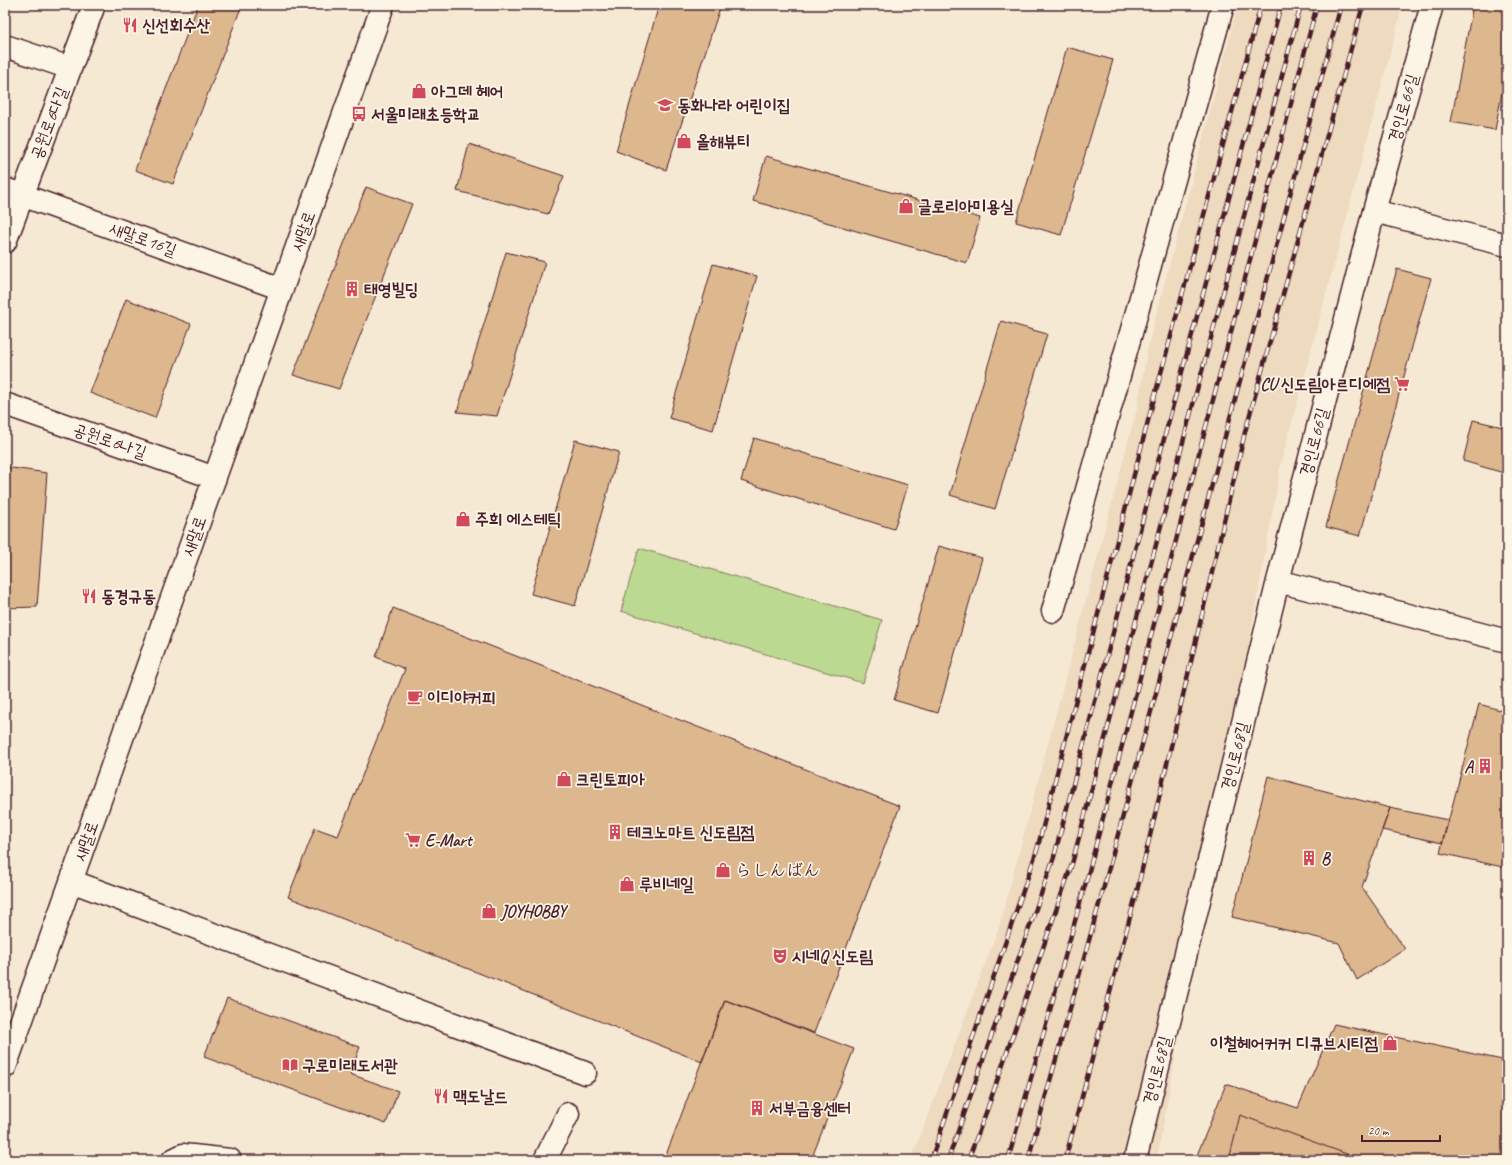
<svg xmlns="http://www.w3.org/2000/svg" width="1512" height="1165" viewBox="0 0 1512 1165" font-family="Caveat,'Poor Story','Klee One',sans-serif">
  <rect width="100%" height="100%" fill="#f6e9d4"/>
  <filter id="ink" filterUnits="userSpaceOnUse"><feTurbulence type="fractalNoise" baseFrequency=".025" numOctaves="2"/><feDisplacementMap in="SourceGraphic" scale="8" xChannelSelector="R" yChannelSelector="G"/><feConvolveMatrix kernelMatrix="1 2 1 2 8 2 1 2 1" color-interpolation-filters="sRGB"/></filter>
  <g filter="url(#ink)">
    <path fill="#eedabf" d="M1238,5H1403L1281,464L1157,1160H911L1000,924L1137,408L1148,346Z"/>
    <path fill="#bbd991" stroke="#827c5e" d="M639,548L882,620L863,683L621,611Z"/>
    <path fill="#ddb78e" stroke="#4a1f2b" d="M198,5H242L173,184L135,170Z
      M659,5H721L666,170L616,151Z
      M1473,5H1507V66L1495,130L1451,122Z
      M1067,47L1113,60L1061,235L1016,222Z
      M469,144L564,176L548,214L457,191Z
      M766,156L980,218L967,263L753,201Z
      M366,187L412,204L339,389L293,375Z
      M506,252L545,262L497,416L457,412Z
      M713,264L757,276L713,430L669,418Z
      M1397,269L1431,278L1360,536L1326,527Z
      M126,299L191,324L155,418L90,393Z
      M1001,321L1047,334L995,509L950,495Z
      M1473,420L1507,428V474L1463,461Z
      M754,438L908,485L894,529L741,481Z
      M575,440L619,452L575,606L531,594Z
      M5,467L47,473L37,607L5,608Z
      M939,546L982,558L938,713L894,700Z
      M393,608L900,806L814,1033L725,1000L702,1062L288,897L315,828L338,836L405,669L376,657Z
      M1479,704L1507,712V868L1440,853Z
      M1268,776L1390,808L1362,887L1405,949L1357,980L1339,943L1232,917Z
      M1390,808L1448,820L1442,843L1382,830Z
      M227,998L360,1047L350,1074L398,1091L386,1124L204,1057Z
      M725,1000L854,1049L811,1160H678L666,1155Z
      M1334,1024L1507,1061V1160H1195L1226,1084L1298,1108Z
      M1240,1115L1363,1160H1229Z"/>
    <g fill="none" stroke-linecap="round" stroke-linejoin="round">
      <defs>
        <path id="minor" d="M5,46L70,68
          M5,189L282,289
          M1374,211L1507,245
          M5,242L94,5
          M5,404L215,478
          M1278,581L1507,641
          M1053,611L1223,5
          M71,881L585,1073
          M5,1067L383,5
          M173,1160L183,1155L230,1160
          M545,1160L568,1114
          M1135,1160L1278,581L1374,211L1432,5"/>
      </defs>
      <use href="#minor" stroke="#4a1f2b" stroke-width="25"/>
      <use href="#minor" stroke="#fcf5e5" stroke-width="22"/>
      <defs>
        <path id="rail" d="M931,1160L1037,850L1149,417L1261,5
          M948,1160L1054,857L1169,420L1281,5
          M968,1160L987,1110L1072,864L1188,423L1301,5
          M1008,1160L1089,871L1317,5
          M1028,1160L1106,879L1341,5
          M1065,1160L1137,891L1245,432L1363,5"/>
      </defs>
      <use href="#rail" stroke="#4a1f2b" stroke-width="4.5"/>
      <use href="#rail" stroke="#fcf5e5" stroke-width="3" stroke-dasharray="9" stroke-linecap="butt"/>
    </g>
  </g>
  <defs>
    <symbol id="restaurant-bare" viewBox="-9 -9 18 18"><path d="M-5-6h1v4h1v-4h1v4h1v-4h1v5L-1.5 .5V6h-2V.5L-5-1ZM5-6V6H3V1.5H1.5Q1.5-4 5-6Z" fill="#d1495b" stroke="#fcf5e5" stroke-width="2.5" paint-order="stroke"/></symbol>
    <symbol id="shop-bare" viewBox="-9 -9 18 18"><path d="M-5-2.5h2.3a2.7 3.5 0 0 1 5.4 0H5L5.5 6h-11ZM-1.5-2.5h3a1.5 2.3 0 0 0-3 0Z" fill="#d1495b" stroke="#fcf5e5" stroke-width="2.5" paint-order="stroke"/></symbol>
    <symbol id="school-bare" viewBox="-9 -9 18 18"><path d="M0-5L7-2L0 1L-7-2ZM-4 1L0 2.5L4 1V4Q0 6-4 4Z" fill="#d1495b" stroke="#fcf5e5" stroke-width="2.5" paint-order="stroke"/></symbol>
    <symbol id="bus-bare" viewBox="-9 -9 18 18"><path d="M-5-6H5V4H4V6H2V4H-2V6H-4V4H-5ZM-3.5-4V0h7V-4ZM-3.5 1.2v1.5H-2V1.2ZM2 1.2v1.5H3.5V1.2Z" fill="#d1495b" stroke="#fcf5e5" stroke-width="2.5" paint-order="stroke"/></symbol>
    <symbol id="building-bare" viewBox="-9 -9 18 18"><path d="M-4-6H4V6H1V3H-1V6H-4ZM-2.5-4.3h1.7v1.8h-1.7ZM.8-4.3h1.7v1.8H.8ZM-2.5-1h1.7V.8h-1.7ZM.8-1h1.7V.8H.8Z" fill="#d1495b" stroke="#fcf5e5" stroke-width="2.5" paint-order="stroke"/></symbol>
    <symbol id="supermarket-bare" viewBox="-9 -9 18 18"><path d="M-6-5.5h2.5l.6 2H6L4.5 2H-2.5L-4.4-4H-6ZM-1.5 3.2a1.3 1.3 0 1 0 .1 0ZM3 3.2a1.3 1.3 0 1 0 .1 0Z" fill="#d1495b" stroke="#fcf5e5" stroke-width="2.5" paint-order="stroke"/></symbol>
    <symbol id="cafe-bare" viewBox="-9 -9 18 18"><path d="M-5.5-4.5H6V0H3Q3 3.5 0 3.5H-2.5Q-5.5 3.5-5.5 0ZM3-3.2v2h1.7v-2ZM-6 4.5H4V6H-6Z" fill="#d1495b" stroke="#fcf5e5" stroke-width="2.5" paint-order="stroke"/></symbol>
    <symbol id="theatre-bare" viewBox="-9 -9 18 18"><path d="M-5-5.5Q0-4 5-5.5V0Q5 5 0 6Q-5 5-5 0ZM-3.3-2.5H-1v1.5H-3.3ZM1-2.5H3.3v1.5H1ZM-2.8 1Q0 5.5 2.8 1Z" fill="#d1495b" stroke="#fcf5e5" stroke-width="2.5" paint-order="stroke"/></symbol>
    <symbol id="library-bare" viewBox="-9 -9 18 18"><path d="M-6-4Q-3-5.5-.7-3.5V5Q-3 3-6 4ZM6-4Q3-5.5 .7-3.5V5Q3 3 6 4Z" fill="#d1495b" stroke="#fcf5e5" stroke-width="2.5" paint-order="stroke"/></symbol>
  </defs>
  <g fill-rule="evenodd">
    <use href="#restaurant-bare" x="119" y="14" width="22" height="22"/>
    <use href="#shop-bare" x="408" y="80" width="22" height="22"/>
    <use href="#school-bare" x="654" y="94" width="22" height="22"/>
    <use href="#bus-bare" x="348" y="103" width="22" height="22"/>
    <use href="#shop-bare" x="673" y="130" width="22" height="22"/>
    <use href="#shop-bare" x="895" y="195" width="22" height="22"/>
    <use href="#building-bare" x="341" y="278" width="22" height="22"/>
    <use href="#supermarket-bare" x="1391" y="373" width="22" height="22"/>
    <use href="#shop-bare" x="452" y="508" width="22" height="22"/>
    <use href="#restaurant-bare" x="78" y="585" width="22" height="22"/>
    <use href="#cafe-bare" x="404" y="686" width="22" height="22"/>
    <use href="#building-bare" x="1474" y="755" width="22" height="22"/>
    <use href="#shop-bare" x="553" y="768" width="22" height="22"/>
    <use href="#building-bare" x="604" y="821" width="22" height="22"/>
    <use href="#supermarket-bare" x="402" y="829" width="22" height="22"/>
    <use href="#building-bare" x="1298" y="847" width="22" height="22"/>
    <use href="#shop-bare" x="712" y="859" width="22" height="22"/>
    <use href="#shop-bare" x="616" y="873" width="22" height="22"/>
    <use href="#shop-bare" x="478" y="900" width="22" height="22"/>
    <use href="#theatre-bare" x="769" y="945" width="22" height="22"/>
    <use href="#shop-bare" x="1379" y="1032" width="22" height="22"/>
    <use href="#library-bare" x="279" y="1054" width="22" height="22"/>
    <use href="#restaurant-bare" x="430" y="1085" width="22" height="22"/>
    <use href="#building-bare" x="746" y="1097" width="22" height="22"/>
  </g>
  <g text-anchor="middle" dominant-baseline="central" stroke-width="3.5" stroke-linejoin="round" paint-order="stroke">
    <g font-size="17" font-weight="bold" fill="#4a1f2b" stroke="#fcf5e5" text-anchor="start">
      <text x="142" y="25">신선회수산</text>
      <text x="431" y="91">아그데 헤어</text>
      <text x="677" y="105">동화나라 어린이집</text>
      <text x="371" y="114">서울미래초등학교</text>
      <text x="696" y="141">올해뷰티</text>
      <text x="918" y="206">글로리아미용실</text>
      <text x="364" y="289">태영빌딩</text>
      <text x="1390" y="384" text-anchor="end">CU 신도림아르디에점</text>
      <text x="475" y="519">주희 에스테틱</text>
      <text x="101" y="596">동경규동</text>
      <text x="427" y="697">이디야커피</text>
      <text x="1473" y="766" text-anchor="end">A</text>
      <text x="576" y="779">크린토피아</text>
      <text x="627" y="832">테크노마트 신도림점</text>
      <text x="425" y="840">E-Mart</text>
      <text x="1321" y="858">B</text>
      <text x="735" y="870">らしんばん</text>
      <text x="639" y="884">루비네일</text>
      <text x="501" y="911">JOYHOBBY</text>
      <text x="792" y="956">시네Q 신도림</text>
      <text x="1378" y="1043" text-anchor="end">이철헤어커커 디큐브시티점</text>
      <text x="302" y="1065">구로미래도서관</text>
      <text x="453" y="1096">맥도날드</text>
      <text x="769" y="1108">서부금융센터</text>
    </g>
    <g font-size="17" fill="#4a1f2b" stroke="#fcf5e5">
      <text transform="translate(1403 108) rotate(-74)">경인로66길</text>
      <text transform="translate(49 123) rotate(-69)">공원로6다길</text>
      <text transform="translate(303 231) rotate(-70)">새말로</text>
      <text transform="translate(143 239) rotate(20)">새말로16길</text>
      <text transform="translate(110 441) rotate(19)">공원로6나길</text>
      <text transform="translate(1314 442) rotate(-75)">경인로66길</text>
      <text transform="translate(194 536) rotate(-70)">새말로</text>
      <text transform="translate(1235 756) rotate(-76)">경인로68길</text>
      <text transform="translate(86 841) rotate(-70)">새말로</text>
      <text transform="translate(1157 1070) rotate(-76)">경인로68길</text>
    </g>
  </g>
  <rect width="1512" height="1165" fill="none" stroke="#fcf5e5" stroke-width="20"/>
  <rect x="10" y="10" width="1492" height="1145" fill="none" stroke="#4a1f2b" stroke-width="1.5" filter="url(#ink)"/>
  <path d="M1362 1135v6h78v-6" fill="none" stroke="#4a1f2b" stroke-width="2"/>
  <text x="1368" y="1135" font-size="12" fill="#4a1f2b" stroke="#fcf5e5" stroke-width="3" paint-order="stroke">20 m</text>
</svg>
